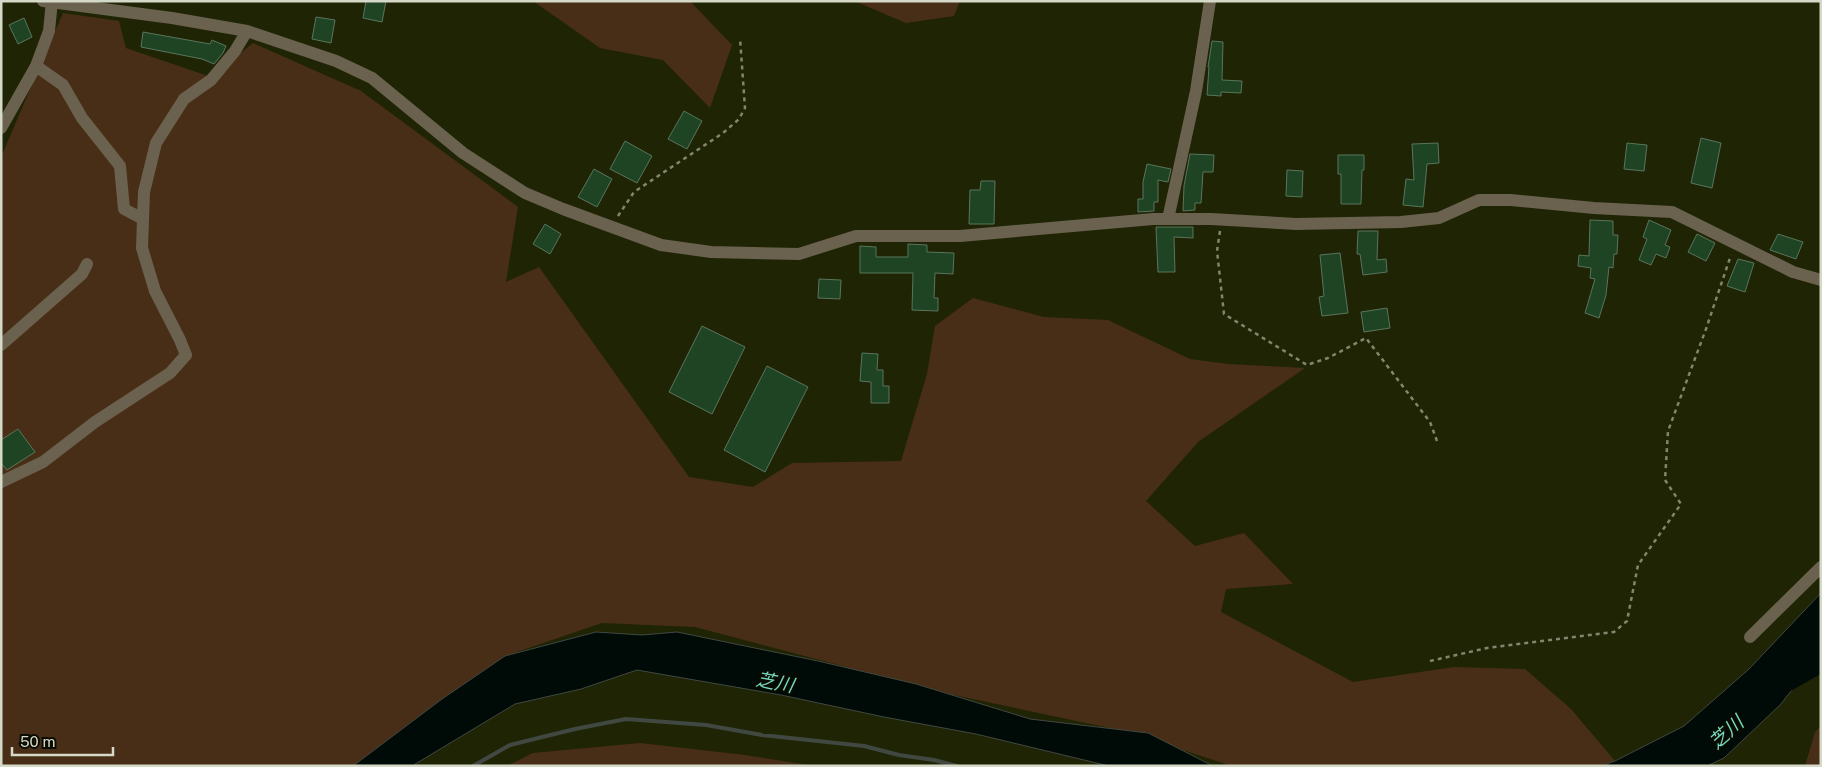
<svg xmlns="http://www.w3.org/2000/svg" width="1822" height="767" viewBox="0 0 1822 767" font-family="'Public Sans','Noto Sans JP',sans-serif">
  <rect width="100%" height="100%" fill="#1f2405"/>
  <path fill="#492e17" d="M533,1H690L732,45L710,108L663,60L600,48Z
    M858,1H960L954,16L906,23L859,3Z
    M63,13L119,21L126,48L211,77L253,43L361,91L518,207L506,282L539,267L689,477L753,487L792,463L901,461L927,374L935,326L973,298L1044,317L1108,320L1190,359L1228,364L1305,368L1198,442L1146,501L1195,546L1244,533L1293,584L1226,589L1221,612L1353,682L1454,667L1525,669L1571,709L1615,761L1598,766H1232L1124,731L949,694L695,627L602,623L505,656L353,766H1V157Z
    M1821,726V766H1805L1815,732Z
    M640,743L745,755L814,766H507L533,753Z"/>
  <path fill="#000a07" stroke="#404841" d="M1821,593V652L1781,704L1724,758L1707,766H1601L1615,761L1684,726L1749,669Z
    M596,632L642,635L677,632L818,661L916,684L1030,719L1148,733L1213,766H1109L976,734L884,717L781,695L637,670L581,689L515,704L412,766H353L442,699L505,656Z"/>
  <g fill="none" stroke-linecap="round" stroke-linejoin="round">
    <path stroke="#404841" stroke-width="4" d="M473,766L510,745L575,729L626,719L706,725L762,735L864,746L899,755L934,760L957,766"/>
    <path stroke="#000a07" stroke-width="24" d="M1782,682L1821,660"/>
  </g>
  <path fill="#1f4424" stroke="#5a755c" d="M366,1H386L382,22L363,18Z
    M316,17L335,20L331,43L312,39Z
    M24,18L32,37L18,44L9,25Z
    M143,32L210,44L212,40L226,46L223,53L214,64L202,59L141,47Z
    M1212,41L1223,42L1222,80L1242,81L1241,93L1221,92V96L1207,95L1209,67H1208Z
    M684,111L702,121L687,149L668,139Z
    M1701,138L1721,143L1712,188L1691,183Z
    M625,141L652,156L637,183L610,169Z
    M1438,143L1439,163L1427,164L1423,207L1403,205L1406,179L1414,180L1412,144Z
    M1627,143L1647,145L1644,171L1624,169Z
    M1190,154L1214,155L1213,172H1203L1201,203H1195V210L1183,211L1184,186Z
    M1338,155H1364V170H1362L1361,204H1341V174H1338Z
    M1147,164L1171,169L1168,182L1158,180V202H1154V211L1138,212V199H1143V182Z
    M594,169L612,179L597,207L578,197Z
    M1287,170L1303,171L1302,197L1286,196Z
    M981,181H995L994,224H969L970,190H980Z
    M1590,220L1613,221V235H1618L1617,254H1614L1613,268L1609,267L1606,295L1599,318L1585,313L1595,279L1590,278L1591,268L1578,266L1579,255L1589,256Z
    M1649,220L1671,230L1665,245L1670,247L1666,258L1656,254L1651,265L1639,260L1647,239L1643,237Z
    M545,224L561,234L550,254L533,244Z
    M1156,227H1193V238L1174,237L1175,272H1158Z
    M1358,231H1378L1377,260L1386,259L1387,272L1363,275L1360,254H1357Z
    M1697,234L1715,243L1706,261L1688,252Z
    M1778,234L1803,242L1796,259L1770,250Z
    M908,244L927,245V252L954,253L953,274L935,273L934,298H938V311L912,310L913,273H860V246L876,247V257H908Z
    M1340,253L1348,313L1322,316L1319,297L1324,296L1320,255Z
    M1738,259L1754,263L1745,292L1727,286Z
    M819,279L841,280L840,299L818,298Z
    M1387,308L1390,328L1364,332L1361,312Z
    M702,326L745,347L712,414L669,392Z
    M862,353L878,354L877,370H883V386H889V403H871V382L860,381Z
    M767,366L808,387L765,472L724,450Z
    M18,429L35,452L7,470L1,463V440Z"/>
  <g fill="none" stroke-linecap="round" stroke-linejoin="round">
    <path stroke="#81866e" stroke-width="2.5" stroke-dasharray="4 4" stroke-linecap="butt" d="M618,216L634,192L723,133L739,119L745,108L740,38
      M1220,231L1217,251L1224,314L1307,365L1328,358L1366,338L1430,422L1437,441
      M1430,661L1487,648L1614,632L1627,621L1638,565L1681,504L1665,480L1668,431L1706,329L1731,255"/>
    <path stroke="#6a624e" stroke-width="12" d="M43,1L172,18L247,31L336,61L372,78L463,153L525,193L563,209L661,245L711,252L799,254L856,236H960L1153,219H1211L1296,224L1401,222L1439,218L1479,200H1511L1594,208L1672,212L1793,272L1821,280
      M36,66L63,85L82,118L120,166L124,209L143,219
      M1,128L36,66L49,31L52,1
      M1168,219L1196,91L1210,1
      M1,345L82,274L87,264
      M1,482L43,462L95,422L170,373L186,355L180,340L155,291L142,248L144,192L156,143L184,99L211,80L235,51L247,31
      M1750,637L1821,567"/>
  </g>
  <g text-anchor="middle" dominant-baseline="central" stroke-width="4" stroke-linejoin="round" paint-order="stroke">
    <g font-size="19" font-style="italic" fill="#75d8c0" stroke="#0a0c02">
      <text transform="translate(775 682) rotate(11)">芝川</text>
      <text transform="translate(1726 732) rotate(-42)">芝川</text>
    </g>
  </g>
  <rect width="1822" height="767" fill="none" stroke="#d5d9c7" stroke-width="5"/>
  <path d="M12 747v8h101v-8" fill="none" stroke="#d5d9c7" stroke-width="2.5"/>
  <text x="20" y="747" font-size="15" fill="#d5d9c7" stroke="#0a0c02" stroke-width="4" paint-order="stroke">50 m</text>
</svg>
